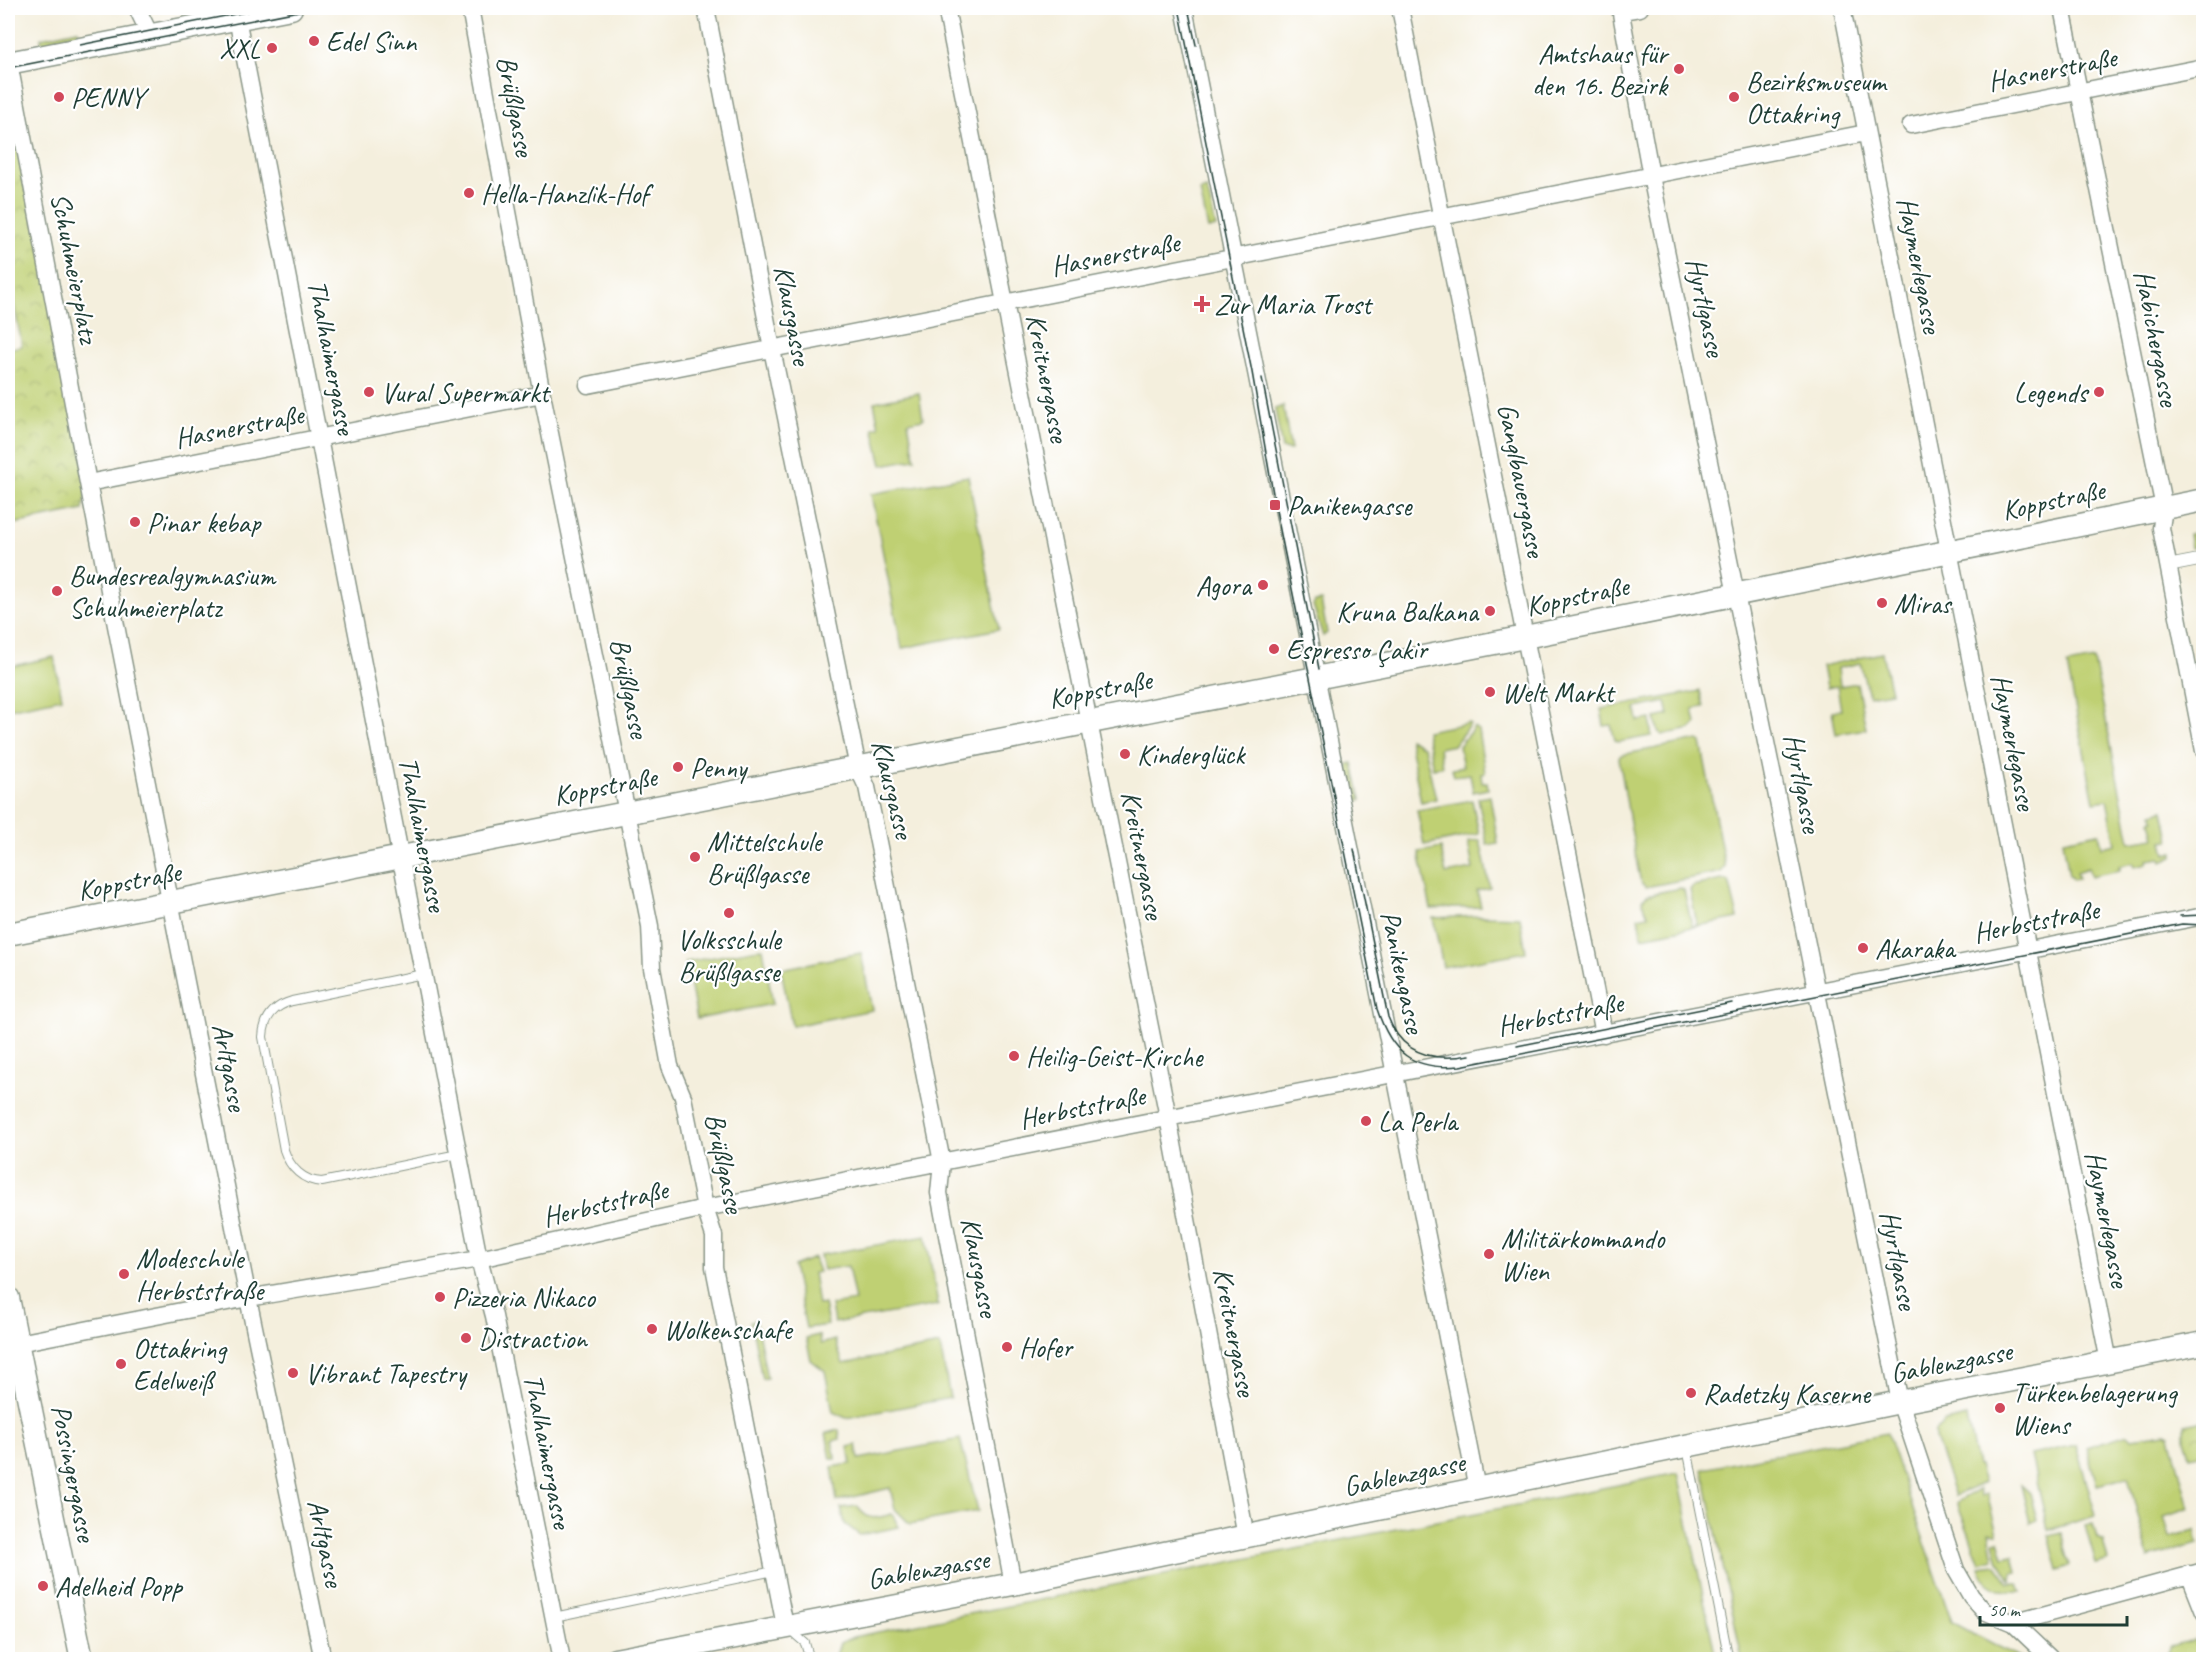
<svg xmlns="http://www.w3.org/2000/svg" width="2211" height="1667" viewBox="0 0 2211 1667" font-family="Caveat,sans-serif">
  <defs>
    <pattern id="park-crowns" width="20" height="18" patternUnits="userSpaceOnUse" patternTransform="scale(1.5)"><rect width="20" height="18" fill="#bfd073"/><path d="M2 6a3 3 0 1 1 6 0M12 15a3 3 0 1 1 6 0" fill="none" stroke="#9baa5f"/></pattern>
  </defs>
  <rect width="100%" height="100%" fill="#fff"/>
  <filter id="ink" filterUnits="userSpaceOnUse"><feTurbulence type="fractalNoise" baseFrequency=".0167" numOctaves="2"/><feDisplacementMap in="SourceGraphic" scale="12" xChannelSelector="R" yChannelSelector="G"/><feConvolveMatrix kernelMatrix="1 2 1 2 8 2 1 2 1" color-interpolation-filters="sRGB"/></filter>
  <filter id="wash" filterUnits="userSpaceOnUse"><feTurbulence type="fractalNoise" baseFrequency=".008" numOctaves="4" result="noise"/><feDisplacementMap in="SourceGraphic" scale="24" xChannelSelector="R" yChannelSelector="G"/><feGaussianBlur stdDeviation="1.35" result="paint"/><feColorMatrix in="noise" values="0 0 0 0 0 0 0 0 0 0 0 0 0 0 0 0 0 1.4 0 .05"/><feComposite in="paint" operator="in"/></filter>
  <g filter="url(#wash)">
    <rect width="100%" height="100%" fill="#f4efdd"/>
    <path fill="#bfd073" stroke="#6f8654" stroke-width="1.5" d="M78,30L80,37L42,45L41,38Z
      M1207,189L1216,227L1208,229L1200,191Z
      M919,393L923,419L908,422L915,459L882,465L873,428L879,427L874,402Z
      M1283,406L1291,450L1282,449L1275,409Z
      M968,476L999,629L902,648L871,494Z
      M2203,531V546L2191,548L2189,534Z
      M1321,601L1327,633L1323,636L1313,606L1315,602Z
      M1882,653L1891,692L1869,696L1860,663L1838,668L1840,686L1857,683L1866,729L1836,734L1832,711L1841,710L1837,686L1826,688L1822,666Z
      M54,657L62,698L8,709V667Z
      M2094,660L2130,842L2155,838L2151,821L2154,820L2153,813L2164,810L2170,840L2163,841L2166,854L2173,852V857L2162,862L2161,858L2147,860V864L2135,867L2133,863L2119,866L2120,870L2091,876L2088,868L2076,872L2078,879L2073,880L2069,875L2063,840L2099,833L2102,847L2116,844L2107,800L2094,802L2067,665Z
      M1700,691L1704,707L1693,709L1696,724L1691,729L1662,735L1658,731L1655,718L1669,715L1666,702L1636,708L1638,721L1651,719V736L1619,742L1615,740L1611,725L1604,726L1601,709Z
      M1468,723L1470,724L1454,745L1439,748L1442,766L1433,768L1426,731Z
      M1474,727L1478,730L1485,773L1481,774L1482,782H1487L1488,789L1473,792L1470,774L1454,776L1452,769L1463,767L1459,746Z
      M1409,739L1424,747L1436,799L1421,802Z
      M1698,740L1701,742L1725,867L1721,872L1646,887L1641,883L1638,869L1619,758L1621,755Z
      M1353,763L1361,800L1349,803L1348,764Z
      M1490,796L1498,843L1487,845L1478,798Z
      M1472,800L1479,834L1424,845L1417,810Z
      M1480,840L1490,888L1477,891L1481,907L1431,909L1419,852L1441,848L1446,874L1473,869L1468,842Z
      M1722,880L1729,881L1738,918L1642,937L1638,917L1648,915L1642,900L1647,895L1680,888L1684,890L1692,926L1697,925L1690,890L1693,886Z
      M1481,916L1520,917L1526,952L1443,967L1433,918Z
      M763,948L773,1004L697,1019L686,962Z
      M861,953L872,1010L792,1026L781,969Z
      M926,1236L938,1305L834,1323L831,1305L855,1301L848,1266L823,1270L820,1255Z
      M814,1258L819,1272L813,1273L818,1305L824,1304L828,1325L806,1328L793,1266Z
      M756,1320L767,1378L762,1379L751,1321Z
      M819,1335L821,1344L835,1340L843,1364L940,1345L950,1398L846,1418L833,1412L825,1371L811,1360L806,1338Z
      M1967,1417L1977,1466H1979L1984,1483L1955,1496L1935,1438V1431L1945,1422Z
      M839,1430L840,1439L832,1441L836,1459H831L826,1433Z
      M1887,1433L1952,1622L2022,1659H1742L1703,1469Z
      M2166,1433L2170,1435L2189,1508L2164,1516L2170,1537L2195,1530L2198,1544L2149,1558L2128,1477L2097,1485L2086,1447L2128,1434L2132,1438Z
      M960,1439L978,1511L910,1524L895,1509L890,1488L837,1501L832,1467L851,1464L848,1447L856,1445L859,1459Z
      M2076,1445L2096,1516L2048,1530L2031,1455Z
      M1678,1473L1716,1659H835L840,1643L853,1637Z
      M2021,1485L2030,1493L2037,1520L2030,1523Z
      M1979,1489L1981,1496L1987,1494L1997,1533L1989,1532L1994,1559L1980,1563L1957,1502Z
      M857,1506C867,1521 876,1519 892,1514L899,1527L860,1535L845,1524L841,1508Z
      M2093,1524L2097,1538L2103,1541L2108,1561L2096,1564L2085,1526Z
      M2061,1532L2070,1566L2058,1570L2049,1535Z
      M1999,1540L2004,1557L2013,1555L2017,1572L2012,1573L2011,1581L1999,1562L1994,1541Z
      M1996,1565L2009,1583H2018L2021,1591C2004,1593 1983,1586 1980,1567Z
      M2194,1640L2201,1659H2167L2169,1646Z"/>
    <path fill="url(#park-crowns)" stroke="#6f8654" stroke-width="1.5" d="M8,63L88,483L83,510L8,525V349L22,346L8,273Z
      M2203,1420V1453L2190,1456L2185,1440V1424Z"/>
  </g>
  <g filter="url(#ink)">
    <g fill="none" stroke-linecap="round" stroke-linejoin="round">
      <defs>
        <path id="service" d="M423,974L292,1001C274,1006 264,1017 263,1037L284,1150C290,1168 303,1181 322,1182L458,1154
          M1687,1448L1729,1660
          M554,1617L774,1571
          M790,1630L805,1643L810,1660"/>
        <path id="pedestrian" d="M2168,566L2204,559"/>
        <path id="minor" d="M137,8L150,35
          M470,8L542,394L650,926L652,968L670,1066L683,1097L705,1208L714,1236V1267L785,1626
          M706,8L772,349L858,768L867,787L942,1162L939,1193L1013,1584
          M946,8L1168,1117L1246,1537
          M1184,8L1477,1489
          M1400,8L1604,1034
          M1620,8L1651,176L1900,1402L1956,1570L1971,1596L1984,1611L2013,1623L2052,1660
          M1842,8L2109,1362
          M2062,8L2164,508L2161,528L2204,751
          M1621,11L1640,8
          M237,18L479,1259L494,1316L562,1660
          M9,63L88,483L248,1298L323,1660
          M1911,125L2204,67
          M588,385L1866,133
          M88,483L542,394
          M8,1345L248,1298L479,1259L705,1208L2204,916
          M2189,1574L2204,1612
          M2013,1623L2204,1571"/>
        <path id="secondary" d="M8,63L291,8
          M8,934L1525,637L2204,500
          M8,1298L82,1660
          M615,1660L1013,1584L1900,1402L2204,1343"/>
      </defs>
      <use href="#service" stroke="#8a9688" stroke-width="10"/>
      <use href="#pedestrian" stroke="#8a9688" stroke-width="14"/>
      <use href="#minor" stroke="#8a9688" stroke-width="19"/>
      <use href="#secondary" stroke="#8a9688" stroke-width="25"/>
      <use href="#service" stroke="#fff" stroke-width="8"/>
      <use href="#pedestrian" stroke="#fff" stroke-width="12"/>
      <use href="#minor" stroke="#fff" stroke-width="16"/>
      <use href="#secondary" stroke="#fff" stroke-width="22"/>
      <path stroke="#1f3d34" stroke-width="1.5" d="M1179,8L1252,372L1275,505L1377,1009C1391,1052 1412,1071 1460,1066L2182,924L2204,925
        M1188,8L1196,45
        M80,45L265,8
        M8,68L314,8
        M1262,378L1319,669
        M1354,849L1388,1017C1402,1055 1433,1062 1470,1055
        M2180,916L2204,915
        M1517,1046L1732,1003"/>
    </g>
  </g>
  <g fill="#d1495b" stroke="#fff" stroke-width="2">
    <circle cx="314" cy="41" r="6"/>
    <circle cx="272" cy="48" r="6"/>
    <circle cx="1679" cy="69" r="6"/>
    <circle cx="59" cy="97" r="6"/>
    <circle cx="1734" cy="97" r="6"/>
    <circle cx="469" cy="193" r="6"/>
    <path d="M1199 295h6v6h6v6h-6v6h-6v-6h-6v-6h6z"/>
    <circle cx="369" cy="392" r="6"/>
    <circle cx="2099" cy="392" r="6"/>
    <rect x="1269" y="499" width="12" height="12" rx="3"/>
    <circle cx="135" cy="522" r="6"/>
    <circle cx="1263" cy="585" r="6"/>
    <circle cx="57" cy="591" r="6"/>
    <circle cx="1882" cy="603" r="6"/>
    <circle cx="1490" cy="611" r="6"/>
    <circle cx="1274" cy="649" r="6"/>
    <circle cx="1490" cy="692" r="6"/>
    <circle cx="1125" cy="754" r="6"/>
    <circle cx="678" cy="767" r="6"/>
    <circle cx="695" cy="857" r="6"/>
    <circle cx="729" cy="913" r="6"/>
    <circle cx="1863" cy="948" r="6"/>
    <circle cx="1014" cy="1056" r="6"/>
    <circle cx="1366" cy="1121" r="6"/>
    <circle cx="1489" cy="1254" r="6"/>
    <circle cx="124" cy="1274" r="6"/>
    <circle cx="440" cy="1297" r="6"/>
    <circle cx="652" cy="1329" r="6"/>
    <circle cx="466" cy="1338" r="6"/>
    <circle cx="1007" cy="1347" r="6"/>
    <circle cx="121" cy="1364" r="6"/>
    <circle cx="293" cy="1373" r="6"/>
    <circle cx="1691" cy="1393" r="6"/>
    <circle cx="2000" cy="1408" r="6"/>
    <circle cx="43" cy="1586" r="6"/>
  </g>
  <g text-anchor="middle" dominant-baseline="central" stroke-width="4.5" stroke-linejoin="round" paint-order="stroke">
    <g font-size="28" fill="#1f3d34" stroke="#fff" text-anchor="start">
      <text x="326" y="41">Edel Sinn</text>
      <text x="260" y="48" text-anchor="end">XXL</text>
      <text x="1667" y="53" text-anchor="end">Amtshaus für<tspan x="1667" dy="32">den 16. Bezirk</tspan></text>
      <text x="1746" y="81">Bezirksmuseum<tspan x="1746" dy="32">Ottakring</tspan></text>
      <text x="71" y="97">PENNY</text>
      <text x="481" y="193">Hella-Hanzlik-Hof</text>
      <text x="1214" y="304">Zur Maria Trost</text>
      <text x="381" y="392">Vural Supermarkt</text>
      <text x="2087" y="392" text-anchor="end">Legends</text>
      <text x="1287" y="505">Panikengasse</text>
      <text x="147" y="522">Pinar kebap</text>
      <text x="69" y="575">Bundesrealgymnasium<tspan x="69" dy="32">Schuhmeierplatz</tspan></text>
      <text x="1251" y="585" text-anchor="end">Agora</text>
      <text x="1894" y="603">Miras</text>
      <text x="1478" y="611" text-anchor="end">Kruna Balkana</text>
      <text x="1286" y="649">Espresso Çakir</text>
      <text x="1502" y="692">Welt Markt</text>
      <text x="1137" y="754">Kinderglück</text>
      <text x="690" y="767">Penny</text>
      <text x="707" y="841">Mittelschule<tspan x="707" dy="32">Brüßlgasse</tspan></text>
      <text x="729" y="939" text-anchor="middle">Volksschule<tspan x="729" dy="32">Brüßlgasse</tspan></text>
      <text x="1875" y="948">Akaraka</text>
      <text x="1026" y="1056">Heilig-Geist-Kirche</text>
      <text x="1378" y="1121">La Perla</text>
      <text x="1501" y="1238">Militärkommando<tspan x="1501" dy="32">Wien</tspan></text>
      <text x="136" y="1258">Modeschule<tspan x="136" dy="32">Herbststraße</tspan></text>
      <text x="452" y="1297">Pizzeria Nikaco</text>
      <text x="664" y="1329">Wolkenschafe</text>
      <text x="478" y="1338">Distraction</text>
      <text x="1019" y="1347">Hofer</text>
      <text x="133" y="1348">Ottakring<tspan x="133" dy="32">Edelweiß</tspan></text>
      <text x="305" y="1373">Vibrant Tapestry</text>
      <text x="2012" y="1392">Türkenbelagerung<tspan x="2012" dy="32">Wiens</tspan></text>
      <text x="1703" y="1393">Radetzky Kaserne</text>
      <text x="55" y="1586">Adelheid Popp</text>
    </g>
    <g font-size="28" fill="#1f3d34" stroke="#fff">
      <text transform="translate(2052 69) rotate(-11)">Hasnerstraße</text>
      <text transform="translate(516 106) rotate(79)">Brüßlgasse</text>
      <text transform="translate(1115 254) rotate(-11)">Hasnerstraße</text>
      <text transform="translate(1920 265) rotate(79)">Haymerlegasse</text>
      <text transform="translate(75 268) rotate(79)">Schuhmeierplatz</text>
      <text transform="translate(1706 307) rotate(78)">Hyrtlgasse</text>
      <text transform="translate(793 315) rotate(79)">Klausgasse</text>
      <text transform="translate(2157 338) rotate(79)">Habichergasse</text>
      <text transform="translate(332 357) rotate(79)">Thalhaimergasse</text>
      <text transform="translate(1048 378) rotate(79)">Kreitnergasse</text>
      <text transform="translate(239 426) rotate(-11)">Hasnerstraße</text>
      <text transform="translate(1522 480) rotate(79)">Ganglbauergasse</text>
      <text transform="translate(2053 500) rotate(-12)">Koppstraße</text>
      <text transform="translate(1577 596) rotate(-12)">Koppstraße</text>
      <text transform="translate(630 688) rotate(78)">Brüßlgasse</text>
      <text transform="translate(1100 689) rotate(-11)">Koppstraße</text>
      <text transform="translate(2014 742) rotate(79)">Haymerlegasse</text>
      <text transform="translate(1803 783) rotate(79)">Hyrtlgasse</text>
      <text transform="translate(605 786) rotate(-11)">Koppstraße</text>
      <text transform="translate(893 789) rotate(76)">Klausgasse</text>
      <text transform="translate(423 834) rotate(79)">Thalhaimergasse</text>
      <text transform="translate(1143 855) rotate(79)">Kreitnergasse</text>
      <text transform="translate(129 881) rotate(-11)">Koppstraße</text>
      <text transform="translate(2036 921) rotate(-11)">Herbststraße</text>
      <text transform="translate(1403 972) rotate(78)">Panikengasse</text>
      <text transform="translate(1560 1014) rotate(-11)">Herbststraße</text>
      <text transform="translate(230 1067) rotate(79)">Arltgasse</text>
      <text transform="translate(1082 1107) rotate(-11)">Herbststraße</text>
      <text transform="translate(725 1163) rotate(78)">Brüßlgasse</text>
      <text transform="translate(605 1203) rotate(-13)">Herbststraße</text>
      <text transform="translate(2108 1219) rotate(79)">Haymerlegasse</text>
      <text transform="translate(1899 1260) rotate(79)">Hyrtlgasse</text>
      <text transform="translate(980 1267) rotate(79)">Klausgasse</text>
      <text transform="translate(1235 1332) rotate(79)">Kreitnergasse</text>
      <text transform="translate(1951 1362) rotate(-11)">Gablenzgasse</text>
      <text transform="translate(548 1451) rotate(79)">Thalhaimergasse</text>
      <text transform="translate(74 1473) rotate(79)">Possingergasse</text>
      <text transform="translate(1404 1474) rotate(-12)">Gablenzgasse</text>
      <text transform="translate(326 1543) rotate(78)">Arltgasse</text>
      <text transform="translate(928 1569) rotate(-10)">Gablenzgasse</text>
    </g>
  </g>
  <rect width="2211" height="1667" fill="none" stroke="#fff" stroke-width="30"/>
  <path d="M1980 1616v9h147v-9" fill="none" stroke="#1f3d34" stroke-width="3"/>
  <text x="1989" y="1616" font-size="18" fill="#1f3d34" stroke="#ffffff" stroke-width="4.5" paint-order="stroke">50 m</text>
</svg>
